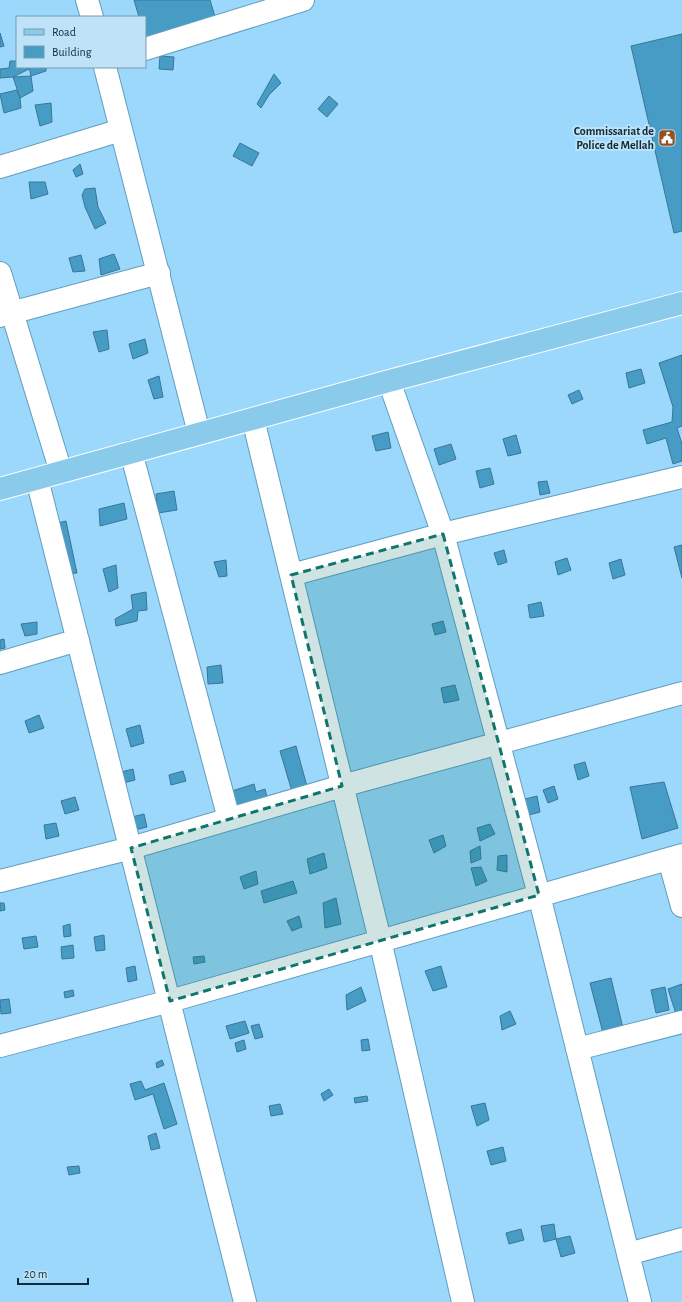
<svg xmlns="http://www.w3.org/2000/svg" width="682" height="1302" viewBox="0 0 682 1302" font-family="'Alegreya Sans',sans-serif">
  <rect width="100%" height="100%" fill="#9bd8fb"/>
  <path fill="#479cc6" stroke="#3a7696" d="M134,0H210L216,20L145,38V17H139Z
    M0,33L4,46L0,47Z
    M682,34V231L674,233L631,46Z
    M160,56L174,57L173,70L159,69Z
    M10,61H17V67H29V69L13,77L0,78V69L9,68Z
    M29,67H46V71L31,76Z
    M274,74L281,83L269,95L261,108L257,104Z
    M31,76L33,91L20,98L13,77Z
    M17,90L20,98L21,108L4,113L0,94Z
    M329,96L338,104L327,117L318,109Z
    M51,103L52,122L40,126L35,105Z
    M240,143L259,153L252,166L233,156Z
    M80,164L83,174L76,177L73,170Z
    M29,182H45L48,194L31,199Z
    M95,188L98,207L106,223L95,229L85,207L82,195L85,189Z
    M114,254L120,269L101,275L99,259Z
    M81,255L85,271L73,272L69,258Z
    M107,330L109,349L99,352L93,332Z
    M145,339L148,353L133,359L129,344Z
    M682,355V426L677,428L682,444V461L673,464L666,438L647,444L643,430L672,422L673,407L659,363Z
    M641,369L645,383L629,388L626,373Z
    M159,376L163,397L154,399L148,380Z
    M579,390L583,399L572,404L568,395Z
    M388,432L391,448L376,451L372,436Z
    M516,435L521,453L508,456L503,439Z
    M451,444L456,459L439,465L434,449Z
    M490,468L494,484L480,488L476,471Z
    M547,481L550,493L540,495L538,482Z
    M174,491L177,510L158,513L156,494Z
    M124,503L127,519L100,526L99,509Z
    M66,521L77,573L65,574L54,524Z
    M682,545V578L674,547Z
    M504,550L507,562L498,565L494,553Z
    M567,558L571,570L558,575L555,562Z
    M621,559L625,575L613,579L609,563Z
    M226,560L227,576L219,577L214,562Z
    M116,565L118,588L109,592L103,569Z
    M146,592L147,610L138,611L137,621L116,626L115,619L133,609L131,595Z
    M541,602L544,616L530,618L528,605Z
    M443,621L446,632L435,635L432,624Z
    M37,622V634L25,636L21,624Z
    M4,639L5,648L0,649V640Z
    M221,665L223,683L208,684L207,667Z
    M455,685L459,700L444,703L441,688Z
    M39,715L44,728L29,733L25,721Z
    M140,725L144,743L131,747L126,729Z
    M296,746L308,790L293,795L280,751Z
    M585,762L589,776L578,780L574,765Z
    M133,769L135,780L123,783L121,772Z
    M183,771L186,781L171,785L169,775Z
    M664,782L678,828L642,839L630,787Z
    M254,784L256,792L265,789L268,801L237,810L232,791Z
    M554,786L558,799L548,803L543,790Z
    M537,796L540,812L529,815L525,799Z
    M75,797L79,810L65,814L61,801Z
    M144,814L147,827L135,830L132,817Z
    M56,823L59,836L46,839L44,825Z
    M490,824L495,834L480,841L477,828Z
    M443,835L446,846L434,853L429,840Z
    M480,846L481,859L471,863L470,851Z
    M324,853L327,868L310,874L307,859Z
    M507,855V872L497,870L498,856Z
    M481,867L487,881L476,886L471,868Z
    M256,871L258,884L244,889L240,877Z
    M293,881L297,893L264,903L261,891Z
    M336,898L341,924L325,928L323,903Z
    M0,903H4L5,910L0,911Z
    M299,916L302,927L292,931L287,921Z
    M70,924L71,936L64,937L63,926Z
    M104,935L105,950L96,951L94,937Z
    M36,936L38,947L24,949L22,938Z
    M73,945L74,958L62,959L61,947Z
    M204,956L205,962L194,964L193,957Z
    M135,966L137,980L128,982L126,968Z
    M441,966L447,987L433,991L425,971Z
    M611,978L623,1028L603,1033L590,983Z
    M682,984V1012L676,1014L668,989Z
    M361,987L366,1001L347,1010L346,995Z
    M665,987L669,1010L656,1013L651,990Z
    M73,990L74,996L65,998L64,992Z
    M9,999L11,1013L1,1014L0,1000Z
    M510,1011L516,1024L502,1030L500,1016Z
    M245,1021L249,1033L230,1039L226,1026Z
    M259,1024L263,1037L255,1039L251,1026Z
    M368,1039L370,1050L362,1051L361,1040Z
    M244,1040L246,1049L237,1052L235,1043Z
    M162,1060L164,1065L157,1068L156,1063Z
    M141,1081L145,1090L164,1083L177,1124L164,1129L153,1094L135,1100L130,1084Z
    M329,1089L333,1095L324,1101L321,1094Z
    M367,1096L368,1101L355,1103L354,1098Z
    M485,1103L489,1120L477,1126L471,1106Z
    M280,1104L283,1114L271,1116L269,1106Z
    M156,1133L160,1148L151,1150L148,1136Z
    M503,1147L506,1161L491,1165L487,1151Z
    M79,1166L80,1173L69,1175L67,1167Z
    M554,1224L556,1239L544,1242L541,1226Z
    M521,1229L524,1240L509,1244L506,1233Z
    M570,1236L575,1253L561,1257L556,1239Z"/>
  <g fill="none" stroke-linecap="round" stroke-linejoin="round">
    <defs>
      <path id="street" d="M87,0L92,17
        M145,49L303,0
        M105,67L199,433
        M0,167L121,130
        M0,273L61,472
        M0,316L159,273
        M389,381L443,534L539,895L640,1302
        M253,419L380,940L463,1302
        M131,452L229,819
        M37,479L245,1302
        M291,575L443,534L682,477
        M0,663L78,640
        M669,859L682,906
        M0,881L131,848L342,786L682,693
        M0,1046L170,1001L682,855
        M577,1049L682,1022
        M628,1254L682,1239"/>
      <path id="primary" d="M0,489L389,381L682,303"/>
    </defs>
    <use href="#street" stroke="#619dbe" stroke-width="24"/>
    <use href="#primary" stroke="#fff" stroke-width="24"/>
    <use href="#street" stroke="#fff" stroke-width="22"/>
    <use href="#primary" stroke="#8acbeb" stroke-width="22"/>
  </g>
  <path fill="#0f766e" fill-opacity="0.2" stroke="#0f766e" stroke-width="3" stroke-dasharray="8 5" stroke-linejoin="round" d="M443,534L539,895L170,1001L131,848L342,786L291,575Z"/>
  <defs>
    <symbol id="civic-square" viewBox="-11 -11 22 22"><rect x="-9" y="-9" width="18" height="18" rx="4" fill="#955221" stroke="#bee2f7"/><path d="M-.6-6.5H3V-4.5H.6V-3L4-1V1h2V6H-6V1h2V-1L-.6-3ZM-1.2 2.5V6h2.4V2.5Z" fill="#fff"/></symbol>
  </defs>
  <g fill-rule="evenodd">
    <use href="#civic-square" x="657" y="128" width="20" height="20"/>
  </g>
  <g text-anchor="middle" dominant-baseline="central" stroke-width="4" stroke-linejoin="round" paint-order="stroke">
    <g font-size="12" font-weight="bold" fill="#122b38" stroke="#bee2f7" text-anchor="end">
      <text x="654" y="131">Commissariat de<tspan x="654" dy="14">Police de Mellah</tspan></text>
    </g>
  </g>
  <rect x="16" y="16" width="130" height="52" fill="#bee2f7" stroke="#7999ab"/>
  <rect x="24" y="29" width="20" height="6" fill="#8acbeb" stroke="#7999ab"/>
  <text x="52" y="36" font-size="12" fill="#122b38">Road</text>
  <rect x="24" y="46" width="20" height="12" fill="#479cc6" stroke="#7999ab"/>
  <text x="52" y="56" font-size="12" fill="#122b38">Building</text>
  <path d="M18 1278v6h70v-6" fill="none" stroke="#122b38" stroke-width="2"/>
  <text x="24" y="1278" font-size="12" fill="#122b38" stroke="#bee2f7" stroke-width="3" paint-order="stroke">20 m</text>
</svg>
